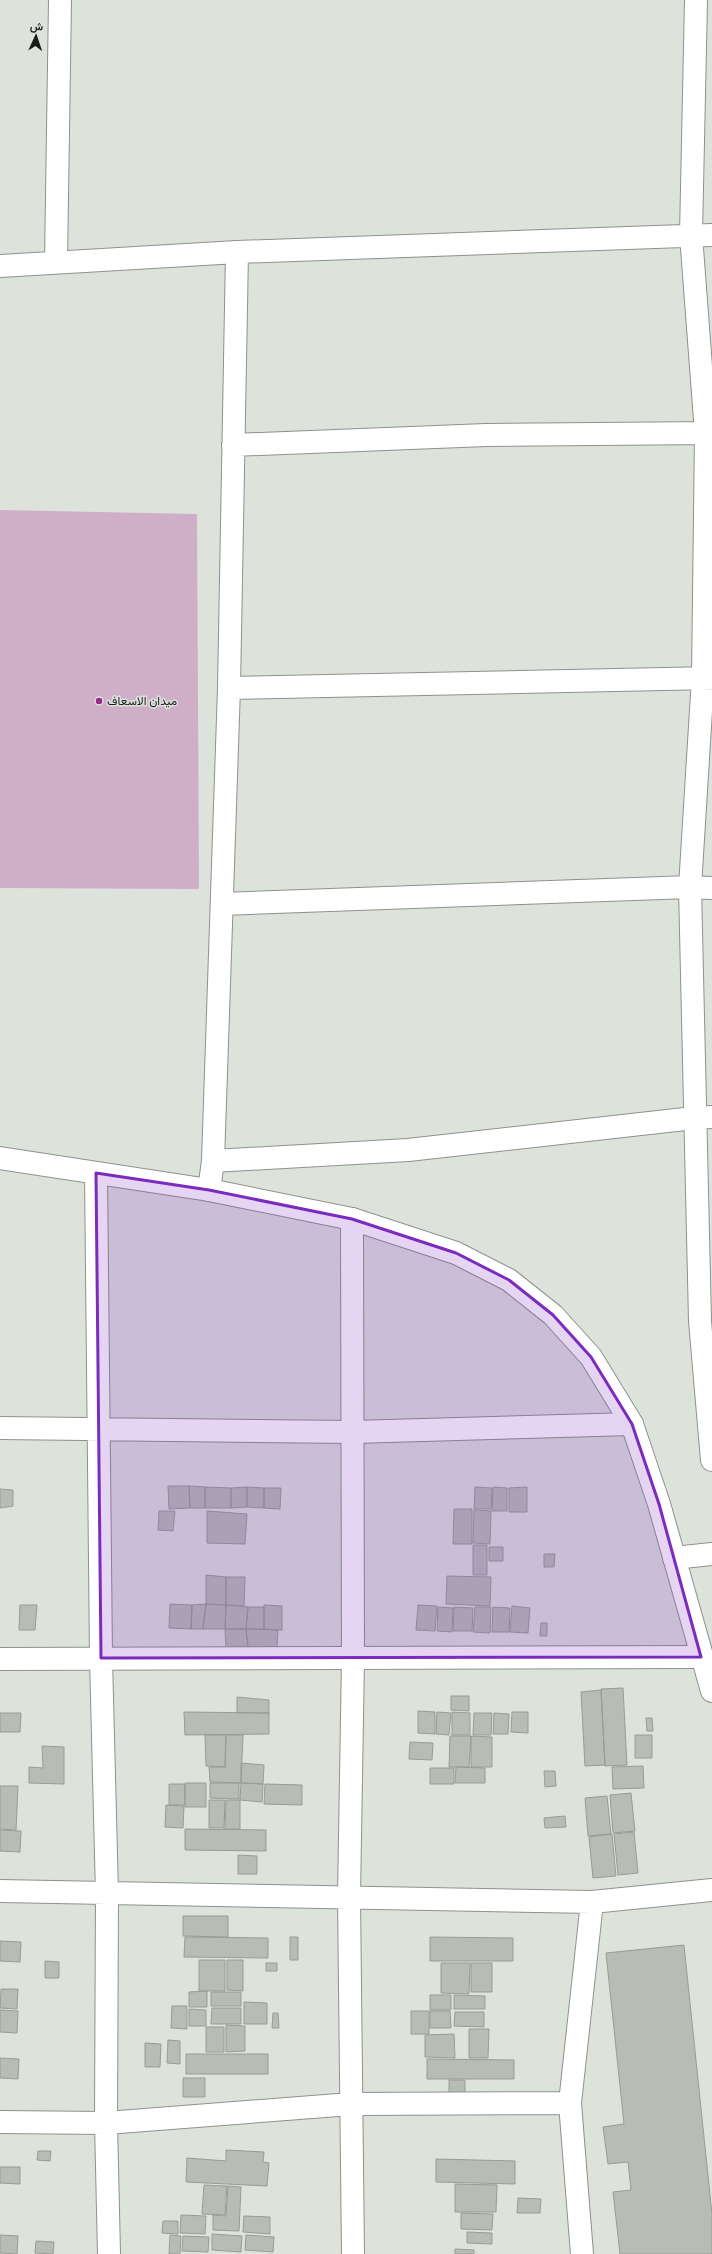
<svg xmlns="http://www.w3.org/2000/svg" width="712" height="2254" viewBox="0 0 712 2254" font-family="'Roboto Condensed',Vazirmatn,sans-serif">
  <rect width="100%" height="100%" fill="#dde3db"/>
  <path fill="#cfaec8" d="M0,510L197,514L199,889L0,888Z"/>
  <path fill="#b7bdb5" stroke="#979d95" d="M168,1486H189L190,1508L169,1509Z
    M189,1486L205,1487V1508H190Z
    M205,1487L231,1488V1508H205Z
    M247,1487L264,1488V1508L247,1507Z
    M247,1487V1507L231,1508V1488Z
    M475,1487L492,1488L491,1509H474Z
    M493,1487L507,1488V1511H492Z
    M527,1487V1512H509V1488Z
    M264,1488H281L280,1509L264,1508Z
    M0,1489L13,1490V1506L0,1508Z
    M454,1509H472V1544H453Z
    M474,1510L491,1511L490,1544L473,1543Z
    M159,1511H175L173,1531L158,1530Z
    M207,1511L247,1514L245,1544L207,1543Z
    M473,1545H487V1575H473Z
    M489,1547H503V1561H489Z
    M544,1554H555L554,1567H544Z
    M206,1575L226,1577V1605L206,1604Z
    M447,1576L491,1577L490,1606L446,1604Z
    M226,1577H245L244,1606L226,1605Z
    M170,1604L192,1605L191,1629L169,1628Z
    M206,1604L203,1629H191L192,1605Z
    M206,1604L226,1605L225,1629H203Z
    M20,1605H37L35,1630H19Z
    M226,1605L248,1607L246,1629H225Z
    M264,1605L282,1606V1630L264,1629Z
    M418,1605L437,1606L435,1631L416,1630Z
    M512,1606L530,1608L528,1633L510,1632Z
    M248,1607H264V1629H246Z
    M438,1607L453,1608L452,1632L437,1631Z
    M454,1607L473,1608L472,1631H453Z
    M475,1607H491L490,1633L473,1632Z
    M493,1607L510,1608L509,1632H492Z
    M541,1623H547V1636H540Z
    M225,1629H246L248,1647L226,1648Z
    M246,1629L278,1630L277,1648L248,1647Z
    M623,1688L627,1765L605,1766L601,1689Z
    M601,1690L605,1765L585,1766L581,1692Z
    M451,1696H469V1711L451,1710Z
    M237,1697L269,1700V1713H237Z
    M418,1711L435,1712V1734L418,1733Z
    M184,1712L269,1713V1734L185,1735Z
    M437,1712L451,1713L449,1735L436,1734Z
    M452,1712L470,1713V1735H452Z
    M512,1712H528V1733L511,1732Z
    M0,1713H21L20,1732H0Z
    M474,1713H492L491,1735H473Z
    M494,1713L509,1714L508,1734H493Z
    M646,1718H652L653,1731H647Z
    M205,1735H226L225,1767L206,1766Z
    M226,1735H243L241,1783L210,1782L209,1767H225Z
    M635,1735H652V1758H635Z
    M450,1736H471L469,1767H449Z
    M471,1736L492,1737V1767H471Z
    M410,1742L433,1743L432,1760L409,1759Z
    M42,1746L64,1747V1784L29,1783V1767L43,1768Z
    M241,1763L264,1765L263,1784L241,1783Z
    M643,1766L644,1788L613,1789L612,1767Z
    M456,1767L485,1768V1783H455Z
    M430,1768H454V1784H430Z
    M544,1771H555L556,1786L545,1787Z
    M185,1783H206V1807H185Z
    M210,1783H239V1799L210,1798Z
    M241,1783L263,1784L262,1802L240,1800Z
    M169,1784H185V1805H169Z
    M265,1784L302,1785V1805L264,1804Z
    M0,1786H18L16,1830L0,1829Z
    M631,1793L635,1831L613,1833L610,1795Z
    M607,1796L611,1834L588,1836L585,1798Z
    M209,1800H225L224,1828H209Z
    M226,1800H240V1829H225Z
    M166,1805L184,1806L183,1828L165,1827Z
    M565,1816L566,1827L545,1828L544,1818Z
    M185,1829L266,1830V1851L185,1850Z
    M0,1830L21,1831L20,1852L0,1851Z
    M634,1832L638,1873L618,1875L614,1834Z
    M612,1834L616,1876L593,1878L589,1837Z
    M238,1855L257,1856V1874H238Z
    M183,1916H228V1937L183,1936Z
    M185,1937L268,1938V1958L184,1957Z
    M290,1937H298V1960H290Z
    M430,1937L513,1938V1961H430Z
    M0,1941L21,1942L20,1962L0,1961Z
    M684,1945L712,2214V2254H620L613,2192L631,2190L628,2162L608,2164L603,2127L624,2124L606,1953Z
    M199,1960H225V1991H199Z
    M227,1960H243V1991L227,1990Z
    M45,1961L59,1962V1978H45Z
    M266,1963H277V1971H266Z
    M441,1963H470L469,1994L441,1993Z
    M471,1963H492V1992H471Z
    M1,1989H18L17,2009L0,2008Z
    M207,1991V2007H189V1992Z
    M211,1992H241V2006H211Z
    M430,1995H451V2010H430Z
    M454,1995L485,1996V2009H454Z
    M244,2002L267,2003V2024H244Z
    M172,2006H187V2029L171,2028Z
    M212,2008H241V2024H211Z
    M189,2009L206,2010V2026H189Z
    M0,2010L18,2011L17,2033L0,2032Z
    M411,2011H429V2034H411Z
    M430,2011H450L451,2028H430Z
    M455,2012H484V2027L454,2026Z
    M273,2013H278L279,2028H272Z
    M226,2025L245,2026V2051L226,2052Z
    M206,2027H224V2052H206Z
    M469,2029H489L488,2058H469Z
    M454,2034L455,2058L425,2057V2035Z
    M168,2040L180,2041V2064L167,2063Z
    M145,2043L161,2044L160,2067H145Z
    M186,2054H268V2074H186Z
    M0,2058L19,2059L18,2079L0,2078Z
    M427,2059L514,2060V2079H427Z
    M183,2078H205V2097H183Z
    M449,2080H465V2095H449Z
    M226,2150L264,2152L263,2162L269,2163L267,2186L186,2182L187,2158L226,2161Z
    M38,2151H51L50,2161L37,2160Z
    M436,2159L515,2161V2184L436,2182Z
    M0,2167H20V2184L0,2183Z
    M455,2184L497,2185L496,2212H455Z
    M204,2185L227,2186L225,2215L202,2214Z
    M228,2186L241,2187L239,2231L213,2230V2215L226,2216Z
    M518,2198L541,2199L540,2213H517Z
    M461,2213L493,2214L492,2230L461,2229Z
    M181,2215L206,2216L205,2234L180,2233Z
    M244,2216L270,2217V2234L243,2232Z
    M163,2221H178V2234L162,2233Z
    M467,2232L492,2233V2244L467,2243Z
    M212,2234L242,2236L241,2252L212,2250Z
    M0,2235L18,2236L17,2254L0,2253Z
    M170,2235L181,2236L180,2254H169Z
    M246,2235L274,2237L273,2252L245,2250Z
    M183,2236L209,2237L208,2252L182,2251Z
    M36,2241L54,2242L53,2254L35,2253Z
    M455,2249L474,2250V2254H455Z"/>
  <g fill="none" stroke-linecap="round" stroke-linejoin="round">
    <defs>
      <path id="minor" d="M696,0L691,235L706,433L703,678L690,887L700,1321L712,1460
        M56,262L60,0
        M0,266L237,252L712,235
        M233,445L486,435L712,433
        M229,688L712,678
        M222,904L690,887L712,888
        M213,1161L408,1150L694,1118L712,1117
        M96,1173L101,1658L107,1894L106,2123L109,2254
        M209,1190L213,1161L229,688L237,252
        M352,1219L353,1658L349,1896L353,2254
        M0,1428L353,1432L632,1424
        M674,1558L712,1554
        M0,1659L701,1657
        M0,1891L592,1902L712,1890
        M0,2122L106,2123L351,2104L570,2103
        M582,2254L570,2103L592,1902"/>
      <path id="trunk" d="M0,1158L209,1190L352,1219L456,1253L509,1280L553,1315L591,1357L632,1424L659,1504L712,1691"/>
    </defs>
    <use href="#minor" stroke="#8d938b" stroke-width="24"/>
    <use href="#trunk" stroke="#8d938b" stroke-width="24"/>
    <use href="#minor" stroke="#fff" stroke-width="22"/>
    <use href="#trunk" stroke="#fff" stroke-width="22"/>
  </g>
  <path fill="#7b2cbf" fill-opacity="0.2" stroke="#7b2cbf" stroke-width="3" stroke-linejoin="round" d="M96,1173L209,1190L352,1219L456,1253L509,1280L553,1315L591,1357L632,1424L659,1504L701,1657L101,1658Z"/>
  <circle fill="#982a8a" stroke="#dde3db" stroke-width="1.5" cx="99" cy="701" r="4"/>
  <g text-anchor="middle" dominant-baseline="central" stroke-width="3" stroke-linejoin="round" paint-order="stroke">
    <g font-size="12" fill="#191c19" stroke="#dde3db" text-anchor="start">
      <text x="107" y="701">ميدان الاسعاف</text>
    </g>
  </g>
  <g transform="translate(36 36) rotate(3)" stroke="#dde3db" stroke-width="3" paint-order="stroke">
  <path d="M0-3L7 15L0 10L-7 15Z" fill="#191c19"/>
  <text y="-6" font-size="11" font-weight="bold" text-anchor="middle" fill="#191c19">ش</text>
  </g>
</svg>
